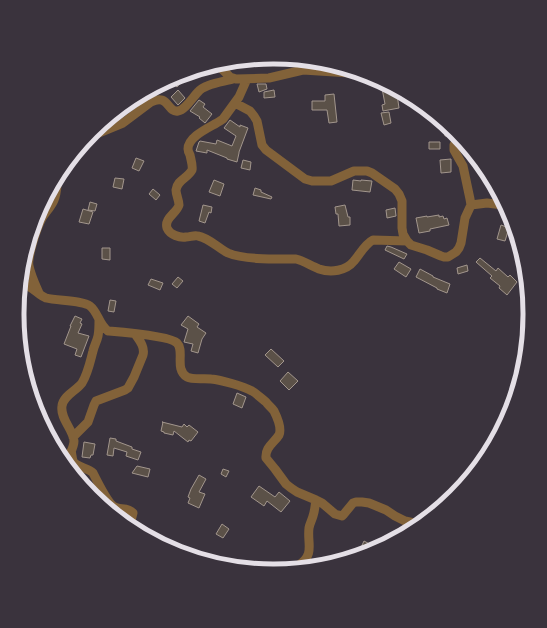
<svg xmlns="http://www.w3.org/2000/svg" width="547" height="628" viewBox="0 0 547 628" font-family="Poppins,sans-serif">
  <rect width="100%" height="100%" fill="#3a333d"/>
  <path fill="#5b5148" stroke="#a2968d" d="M187,75L177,87L170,81L176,77Z
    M381,83L397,94L399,108L383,111L382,105L385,104Z
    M257,84H266L267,89L259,92Z
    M178,90L185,98L178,105L171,97Z
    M274,90L275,97L264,98V92Z
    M334,94L337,122L329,123L327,110H312V101H325V95Z
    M199,100L205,104L203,107L212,114L205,123L199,118L200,117L190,111Z
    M389,112L391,123L384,125L381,113Z
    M230,120L240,127V125L248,128L239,152V153L237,162L227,159V158L207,150V153L196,151L199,142L200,141L216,144L217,140L232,146L236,136L224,128Z
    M444,126L455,133L452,136H445Z
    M429,142H440V149H429Z
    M136,158L144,161L139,171L132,168Z
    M451,159V172L441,173L440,160Z
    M243,160L251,162L250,170L241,168Z
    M115,178L124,179L122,189L113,187Z
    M214,180L224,184L220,196L209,192Z
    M353,180L361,181V180L372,181L370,192L352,190Z
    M255,188L261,190V192L272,197L271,199L253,195Z
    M153,189L160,195L156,200L149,194Z
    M90,202L97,204L95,211L88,210Z
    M203,205L212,207L211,213L209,212L205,223L199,221Z
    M345,205L348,217H350V225L339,226L338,214H336L335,207Z
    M395,208L396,216L387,218L386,210Z
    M83,209L93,212L89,224L79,222Z
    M439,215V217L443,216L444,219L447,218L449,225L430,229V231L419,233L416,218L427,216V217Z
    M501,225L509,228L505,241L497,239Z
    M387,246L391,247L407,254L404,259L385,250Z
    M102,248H110V260L102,259Z
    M480,258L496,271L498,268L508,277L510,275L517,282L507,295L499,288L500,286L490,278L492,276L476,262Z
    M399,262L411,269L406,277L394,269Z
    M467,265L468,271L458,274L457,268Z
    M420,269L433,276V277L450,284L447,293L437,289V288L416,277Z
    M178,277L183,281L177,288L172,284Z
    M151,279L163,283L160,290L148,285Z
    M110,300L116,301L114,312L108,311Z
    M75,316L82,319L80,323L82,324L78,333L89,336L81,357L75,355L77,349L64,344L71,326H70Z
    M188,316L199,324L197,327L206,333L202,339L198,353L191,351L193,344L184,342L188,329L181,325Z
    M271,349L284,361L278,367L265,355Z
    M288,372L298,381L289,390L280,381Z
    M237,393L246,397L242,408L233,404Z
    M162,422L182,427L184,424L187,427L189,425L198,432L191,441L189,440L188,442L174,431L173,435L164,433V432L161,431L163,422Z
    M110,438L116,439V441L132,447V449L141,452L138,460L126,456L127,452L114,448L113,456L107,455Z
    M84,442L95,444L93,455H91L90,458L82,457Z
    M137,466L150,469L148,477L132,473Z
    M223,469L229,471L226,477L221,474Z
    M199,475L206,479L199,492L205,494L199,508L188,503L190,498L188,497L191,489Z
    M259,486L275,497L279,492L290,501L281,512L267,501L264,506L251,497Z
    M222,524L229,529L223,538L216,534Z
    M364,541L377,548L371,551L358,554Z"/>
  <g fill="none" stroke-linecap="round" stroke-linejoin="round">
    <path stroke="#826239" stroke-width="9" d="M221,68L230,77L236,79L269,78L303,70L350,73
      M247,79L239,97L223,119L220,121C211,127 188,136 188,149C188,151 189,153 190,155C191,160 193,166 192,170C188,178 177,180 176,190C176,195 179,200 179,205C177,213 164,218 167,228C170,235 180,238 186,237C190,237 194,235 198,236C209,238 218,248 228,253C244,260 277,259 296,259C304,261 311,266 319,269C331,273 346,271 354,261C360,254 365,244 373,240L407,241
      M235,103L250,111L254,116L257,121L262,145L266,150L305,179L312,181H331L354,171H367L372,173L395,189L399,194L402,201V228L403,234L407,241L411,245L427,250L441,256L444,257H448L456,252L459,248L461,243L465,218L471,205L470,199L463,166L454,150V145L458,138
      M89,137L123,123L151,102C169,93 167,113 178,111C185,110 193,97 198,92C204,84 223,82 233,79
      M471,205L487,203L503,205
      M23,284C32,286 38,295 46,298C57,301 82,300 90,306C98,312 99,325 108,331C120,332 170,336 177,343C185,351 174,369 187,377C193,380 204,378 211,379C221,380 243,386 252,391C257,394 261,398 266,402C268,405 272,408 274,411C277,417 282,428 279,435C274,443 265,447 266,458L275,469L286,484L291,488L297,492L316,500L322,503L335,514L342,516L344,514L353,503L356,502H362L369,503L386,510L395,516L405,521L414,523
      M39,293C35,284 31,276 29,266C27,257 37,227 42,218C51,205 56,202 57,185
      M73,437L88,422L94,405L96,401L125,390L128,388L134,377L143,355C145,347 140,341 135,334
      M71,451C72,454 72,458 73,461C76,467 88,468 93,473C97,481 107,501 113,506C119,511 127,506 133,513L131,521
      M68,459C70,453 74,447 74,441C73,429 60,419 62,406C63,396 76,391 82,383C88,373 90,362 93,351C94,346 97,341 98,336C99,331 99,326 99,320
      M299,565C315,554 307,544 309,528C310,523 312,520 313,516C315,510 315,505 316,500"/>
  </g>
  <path d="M0 0H547V628H0ZM273 64H274A249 249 0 0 1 523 313V315A249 249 0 0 1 274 564H273A249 249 0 0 1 24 315V313A249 249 0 0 1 273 64Z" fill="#3a333d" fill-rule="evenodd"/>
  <path fill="none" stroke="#e4dfe6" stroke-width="5" d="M273 64H274A249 249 0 0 1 523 313V315A249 249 0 0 1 274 564H273A249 249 0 0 1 24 315V313A249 249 0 0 1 273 64Z"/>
</svg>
